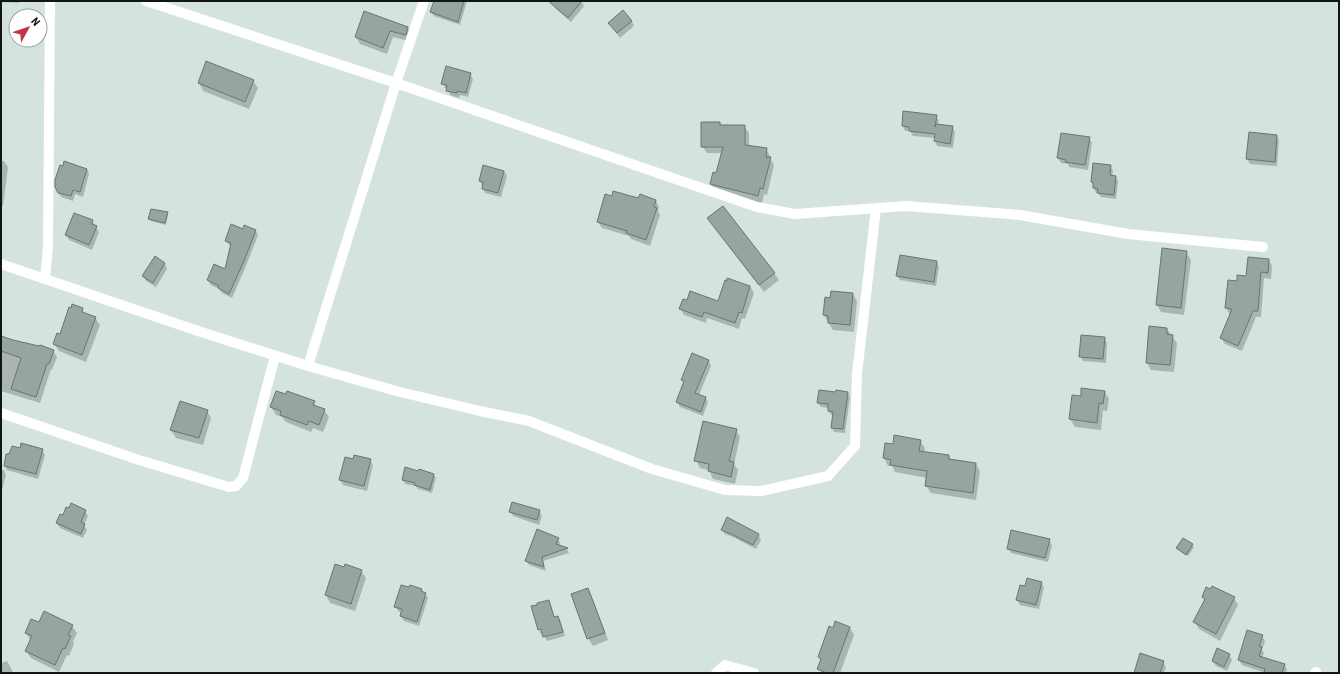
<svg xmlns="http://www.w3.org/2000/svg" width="1340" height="674" viewBox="0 0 1340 674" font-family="'Roboto Condensed',sans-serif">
  <rect width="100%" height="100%" fill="#d4e3e0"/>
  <path fill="#0003" d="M1,1H19V3L1,2Z
    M435,1H467L460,25L434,16L431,12Z
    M554,1H581L584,6L571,22L555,8L552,3Z
    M632,21L634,26L620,38L609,23Z
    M408,28L411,35L409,41L393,37L387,54L360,44L356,37Z
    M207,62L253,81L258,88L249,109L203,91L199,83Z
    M470,74L473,79L468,97L460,95L459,98L450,95L448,89L445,88L442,83Z
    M904,112L936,116L939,121L938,125L952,127L955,132L953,148L937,146L935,141V138L913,136L910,131H905L903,126Z
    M720,123L722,126H744L749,133V147L766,149L770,156V158L774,165L767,195L764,194L762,203L715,191L711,184L717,174L722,153H707L702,146Z
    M1277,136L1279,141L1277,166L1250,164L1247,159Z
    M1089,138L1092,143L1088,170L1069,167L1068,164L1061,163L1058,158Z
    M1,161H4L8,167L3,206L1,205Z
    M1094,164L1110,166L1113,171L1112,177H1116L1118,182L1116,199L1101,197L1098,193H1096L1092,182Z
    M87,169L89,174L83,197L75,194L73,201L61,197L58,192Z
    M504,171L507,176L501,197L485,193L480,181Z
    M613,197L656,201L659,207L658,211L660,215L650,246L631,239L629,236L602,228L598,222Z
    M167,213L168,215L166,225L151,221L149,219Z
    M709,218L774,273L779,280L764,292L713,226Z
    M92,221L99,232L92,250L69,240L66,235Z
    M243,230H255L258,235L246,266L232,298L222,293L219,289L211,285L208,280L225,271L231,246L229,245L226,241Z
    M1186,252L1191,260L1184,315L1161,312L1157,305Z
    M155,258L165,264L167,269L156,287L146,281L143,276Z
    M1269,260L1272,266L1271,279L1264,278L1261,317H1256L1242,351L1225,344L1221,338L1230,315L1226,308L1229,281L1238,282Z
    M937,262L939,267L936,286L900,280L897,275Z
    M750,286L754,293L745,319L742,318L739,329L707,318L706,323L684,315L681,309L718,302Z
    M853,294L857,301L854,332L833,330L824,315L831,299Z
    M82,309L85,314L95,318L100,325L86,362L59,351L54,344Z
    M1167,329L1177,343L1174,372L1151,370L1147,363Z
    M1,338L53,351L57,357L52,370L51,369L40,403L1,391Z
    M1105,338L1107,343L1106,363L1083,361L1080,356Z
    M709,361L711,366L699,395L706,398L708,402L703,416L680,407L677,402L684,384L682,380Z
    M1104,391L1109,399L1107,411L1103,410L1101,430L1075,427L1070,419L1081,397Z
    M836,393H848L850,397L845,433L834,432L832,428L833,415H831L829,411V408L821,407L818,403Z
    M314,402L316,406L324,410L329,417L323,432L313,428L311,432L286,422L282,417L276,415L271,407Z
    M207,411L211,418L203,445L176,438L171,430Z
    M736,430L740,437L734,464L738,470L735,484L713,479L709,470L700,468L696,460Z
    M920,441L925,448L924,453L949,456L951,460L976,464L980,471L976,500L931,493L926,486L927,478L895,472L892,466H888L884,458L886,444L894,445Z
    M20,449L42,450L45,455L38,479L7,470L5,466Z
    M353,460H370L373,465L367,491L343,485L340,480Z
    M1,470H4L6,475L2,490H1Z
    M434,475L436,478L432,493L418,489L416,486L405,484L403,480Z
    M85,511L88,516L84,525L87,530L83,538L60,528L57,523L63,516Z
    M510,511H539L542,516L539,525L513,516Z
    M722,530L759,535L761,540L756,549L735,538L725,534Z
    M558,539L560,543L559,546L567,549L569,553L543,561L546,571L529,565L526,561Z
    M1184,539L1194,547L1188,556L1177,548Z
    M1049,540L1052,545L1048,562L1011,553L1008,548Z
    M345,568L361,571L366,578L355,611L330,603L326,595Z
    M1041,583L1044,587L1039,609L1020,605L1017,600L1026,588Z
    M421,589L428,598L419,626L404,621L401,616L402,613L398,611L395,606Z
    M588,589L592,597L608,640L593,646L588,638Z
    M1211,590L1234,598L1238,605L1220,641L1199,629L1195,622L1205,601L1203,597Z
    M549,601L551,606L555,618L558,617L561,622L565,636L547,641L543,634H541L539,631L546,629Z
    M39,624L72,626L77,633L73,641L74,644L69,656L67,655L59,672L31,658L26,651L31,641L26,633Z
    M850,628L854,635L840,673H821L819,669L821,662L819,657L833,629Z
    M1262,636L1265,641L1262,650L1264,653L1262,658L1284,665L1287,669L1286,673H1265L1242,665L1239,660Z
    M1229,655L1232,660L1227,671L1216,666L1213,661Z
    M7,661L11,668L13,673H1V663Z
    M1163,662L1166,667L1164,673H1135Z"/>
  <path fill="#97a5a2" stroke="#687572" d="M434,1H464L458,22L430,12Z
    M548,1H582L568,18Z
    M623,10L632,21L617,33L608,23Z
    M364,11L408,27L406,35L390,31L383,48L355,37Z
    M206,61L254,80L245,102L198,83Z
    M446,66L471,73L466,93L457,91V93L446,91L447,85L441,84Z
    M903,111L937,115L935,127L936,124L953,126L950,144L934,141L935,134L909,131V127L902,126Z
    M701,122H720V125H745V145L767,148L766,157H771L763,189L760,188L758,196L710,184L713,172L716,173L723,147H701Z
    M1249,132L1277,135L1275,162L1246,159Z
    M1061,133L1090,137L1085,165L1065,162L1066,160L1057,158Z
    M64,161L87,169L80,192L73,190L71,196L58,193L55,187V180L60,165L63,166Z
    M1093,163L1111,165L1110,175L1116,176L1114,195L1097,193L1098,189L1093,188V182H1091Z
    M483,165L504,171L498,193L482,189L483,182L479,181Z
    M613,191L638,198L640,194L656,200L654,207L657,208L646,240L626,233L627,231L597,222L605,194L612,196Z
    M723,206L775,273L759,285L707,218Z
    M151,209L168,212L165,223L148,219Z
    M74,213L93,220L92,224L97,226L89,245L65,235Z
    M231,224L243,229L244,225L256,230L244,261L229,294L218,288L219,286L207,280L214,264L225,269L231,243L225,241Z
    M1162,248L1187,251L1181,308L1156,305Z
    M900,255L937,261L934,282L896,276Z
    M155,256L165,263L153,283L142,276Z
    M1248,257L1269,259L1268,273L1261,272L1258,311H1253L1238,346L1220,338L1232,309L1225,308L1228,280L1237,281V275L1246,276Z
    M727,278L750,286L742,313L739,312L735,323L704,312L702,317L679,309L683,299L687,300L690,291L718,301L725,280L727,281Z
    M831,291L853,293L850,325L828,323V316L823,315L825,297L830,298Z
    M72,304L83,308L82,312L96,317L82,355L53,344L57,333L60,334L69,307L71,308Z
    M1149,326L1167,328V334L1173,335L1170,365L1146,363Z
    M1081,335L1105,337L1103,359L1079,357Z
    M1,336L13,340L39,346L40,345L54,350L49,364H47L36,397L11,389L21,358L1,351Z
    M692,353L709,360L695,393L706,397L701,412L676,402L684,381L681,380Z
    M1081,388L1105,391L1103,404L1099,403L1097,423L1069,419L1072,395L1081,396Z
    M819,390L835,392L836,390L848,392L843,429L831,428L833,412L828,411V404L817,403Z
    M276,391L286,394L287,391L315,401L313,405L325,409L319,425L309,421L307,425L280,415L281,411L270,407Z
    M180,401L208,410L199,438L170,430Z
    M703,421L737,429L729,461L734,462L731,477L708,471L709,464L694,461Z
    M894,435L921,440L919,451L949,455V459L976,463L973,493L925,486L927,471L890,465L891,460L883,458L885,443L893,444Z
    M21,443L43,449L36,474L4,466L6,454H9L12,446L20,448Z
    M354,455L371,459L364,486L339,480L345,457L353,459Z
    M405,467L418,471L419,469L434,474L430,490L414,485L415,483L402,480Z
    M512,502L540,510L537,520L509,512Z
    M71,503L86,510L81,522L85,524L81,534L56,523L60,514L63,515L66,507L69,508Z
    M727,517L759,534L753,545L731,534L721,530Z
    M537,529L559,538L556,544L568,548L542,557L544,567L525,561Z
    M1011,530L1050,539L1045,558L1007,549Z
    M1183,538L1193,544L1186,555L1176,548Z
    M335,564L344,567L345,564L362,570L351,604L325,595Z
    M1027,578L1042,582L1036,605L1016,600L1020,585L1025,586Z
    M401,585L409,587L410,585L422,589L421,591L426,593L417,622L400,616L402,609L394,607Z
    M1212,586L1235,597L1216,634L1193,622L1205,599L1202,597L1206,587L1210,589Z
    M588,588L605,633L587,639L571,594Z
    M549,600L554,617L558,616L563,632L543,637L541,629L538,630L531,606L537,605V603Z
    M44,611L73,625L68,635L71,636L65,649L63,648L55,665L25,651L32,636L25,633L31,619L39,622Z
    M835,621L850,627L833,673H827L817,669L821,659L818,657L829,626L833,628Z
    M1247,630L1263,635L1259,646L1262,647L1259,656L1285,664L1282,673H1264L1265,669L1238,660Z
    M1217,648L1230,654L1224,667L1212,661Z
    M1140,653L1164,661L1160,673H1134Z"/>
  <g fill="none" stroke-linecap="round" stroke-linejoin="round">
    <path stroke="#fff" stroke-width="10" d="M146,1L396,83L757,207L795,214L906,206L1020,215L1128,234L1263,247
      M1,264L198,331L308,366L400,392L480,411L529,421L652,469L725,490L761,491L828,476L855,446L857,374L876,208
      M45,279L48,246L50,1
      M308,366L396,83L424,1
      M1,413L139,460L229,487L236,486L243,478L275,356
      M716,673L725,665L754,673
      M1315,673L1316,672"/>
  </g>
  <rect width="1340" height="674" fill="none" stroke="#111615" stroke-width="4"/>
  <g transform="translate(28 28) rotate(50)"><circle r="19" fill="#ffffff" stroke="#a0a2a1"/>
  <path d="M0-3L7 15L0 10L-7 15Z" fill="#c53547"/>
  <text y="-6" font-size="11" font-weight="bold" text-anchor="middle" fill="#111615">N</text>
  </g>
</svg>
